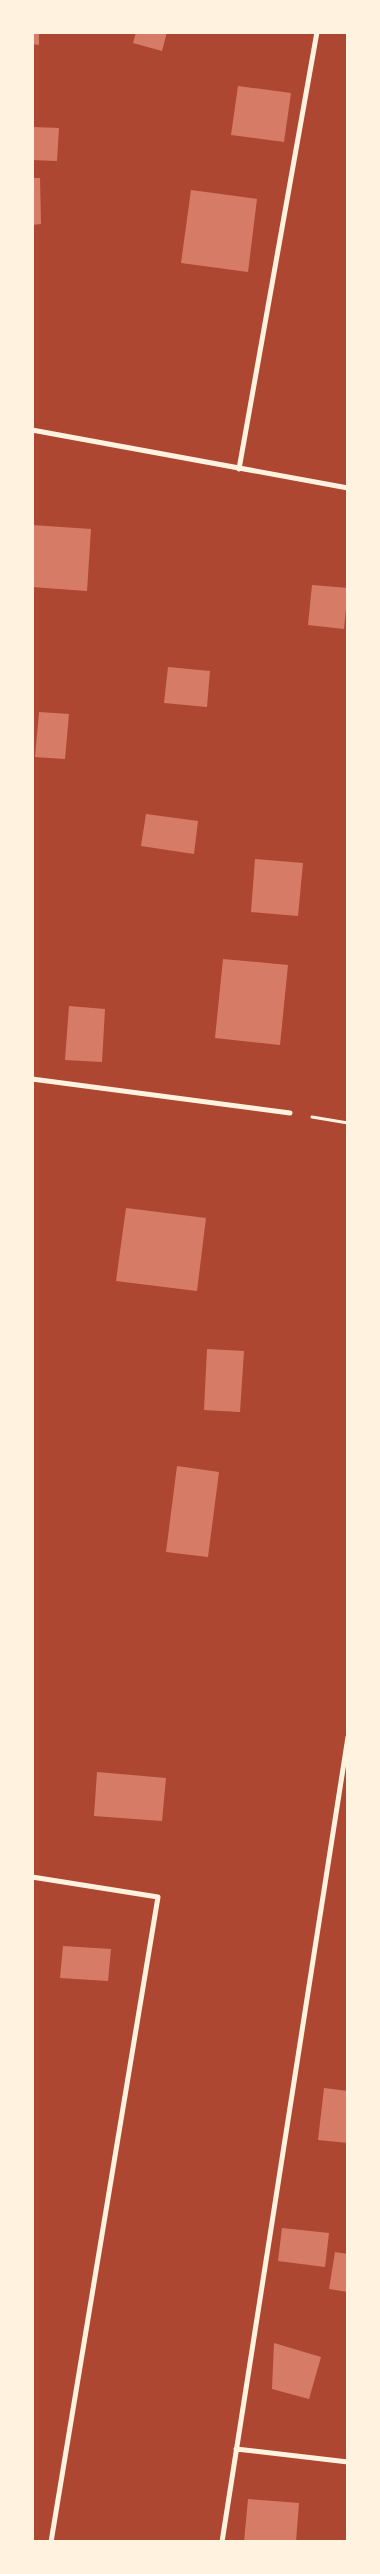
<svg xmlns="http://www.w3.org/2000/svg" width="380" height="2574" viewBox="0 0 380 2574" font-family="'IBM Plex Sans',sans-serif">
  <rect width="100%" height="100%" fill="#c8553d"/>
  <path fill="#ae4732" d="M33,33H347V2541L33,2542Z"/>
  <path fill="#d67c66" d="M32,32H39V45L32,44Z
    M136,32H167L162,51L133,43Z
    M238,86L291,93L284,142L231,135Z
    M32,127L59,128L57,161L32,160Z
    M32,178H40L41,224L32,225Z
    M191,190L257,199L248,272L181,263Z
    M32,525L91,529L87,591L32,587Z
    M312,585L348,588L344,629L308,625Z
    M168,667L210,671L207,707L164,703Z
    M39,712L69,714L65,759L35,757Z
    M146,814L198,821L194,854L141,846Z
    M255,859L303,863L298,916L251,912Z
    M223,959L288,965L280,1045L215,1038Z
    M69,1006L105,1009L102,1062L65,1060Z
    M126,1208L206,1218L197,1291L116,1281Z
    M207,1349L244,1351L240,1412L204,1410Z
    M177,1466L219,1472L208,1557L166,1552Z
    M97,1772L166,1778L162,1821L94,1816Z
    M63,1946L111,1949L108,1981L60,1978Z
    M324,2088L348,2091V2143L318,2140Z
    M282,2228L329,2233L325,2267L278,2261Z
    M335,2252L348,2254V2292L329,2289Z
    M274,2343L321,2357L309,2399L272,2389Z
    M248,2499L299,2503L296,2542H244Z"/>
  <g fill="none" stroke-linecap="round" stroke-linejoin="round">
    <path stroke="#fff3e0" stroke-width="3" d="M312,1117L348,1123"/>
    <path stroke="#fff3e0" stroke-width="5" d="M32,430L348,488
      M239,469L317,32
      M32,1079L290,1113
      M32,1877L158,1897L51,2542
      M236,2449L348,2462
      M222,2542L348,1737"/>
  </g>
  <rect width="380" height="2574" fill="none" stroke="#fff3e0" stroke-width="68"/>
</svg>
